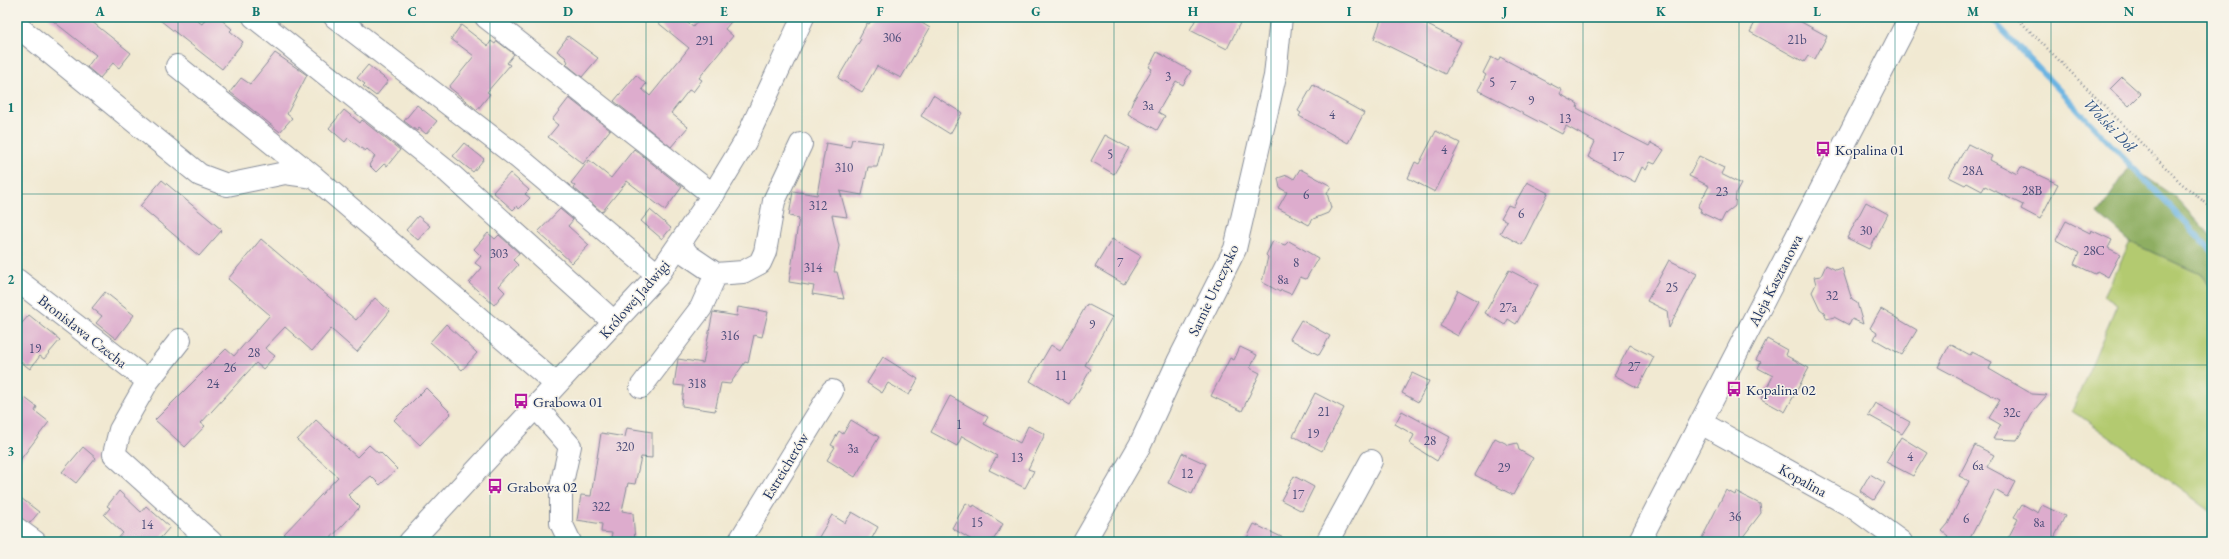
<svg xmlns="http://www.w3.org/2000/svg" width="2229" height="559" viewBox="0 0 2229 559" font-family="'EB Garamond',serif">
  <rect width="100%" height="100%" fill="#f7f3e8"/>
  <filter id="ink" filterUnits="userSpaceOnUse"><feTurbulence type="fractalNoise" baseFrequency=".025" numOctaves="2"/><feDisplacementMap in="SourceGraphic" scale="8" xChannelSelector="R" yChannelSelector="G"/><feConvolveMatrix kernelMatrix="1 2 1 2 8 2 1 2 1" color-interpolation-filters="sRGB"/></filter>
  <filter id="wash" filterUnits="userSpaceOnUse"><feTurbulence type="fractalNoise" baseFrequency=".012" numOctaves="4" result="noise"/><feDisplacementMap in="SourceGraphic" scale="16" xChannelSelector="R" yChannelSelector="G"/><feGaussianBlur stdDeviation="0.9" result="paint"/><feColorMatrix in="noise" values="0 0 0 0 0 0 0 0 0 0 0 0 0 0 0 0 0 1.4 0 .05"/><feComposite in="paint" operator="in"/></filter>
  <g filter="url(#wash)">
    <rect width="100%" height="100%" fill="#f1e9d2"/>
    <path fill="#b3ca6f" stroke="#677c66" d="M2130,242L2200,274L2212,289V512L2072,410L2117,305L2104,296Z"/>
    <path fill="#8eae62" stroke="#546e60" d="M2130,166L2175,197L2212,237V289L2200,274L2130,242L2098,214Z"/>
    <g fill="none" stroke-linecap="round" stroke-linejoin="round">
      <path stroke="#6ab4e2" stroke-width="5.5" d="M1990,17L2212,251"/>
    </g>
    <g id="blocks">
      <path fill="#ddaccd" d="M48,17H86L131,53L119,68L113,63L100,78L87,67L96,55Z
        M156,17H192L202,24L207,17H218L232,29L230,31L243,42L222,69Z
        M651,17H680L693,27L701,17H735L725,29L733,36L699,78L702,80L693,92L689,90L671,113L688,127L671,147L614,101L636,75L646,84L642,89L650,96L689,48Z
        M873,17H912L930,28L901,78L877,66L862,92L838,78L861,39L859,38L867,23L869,24Z
        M1197,17H1228L1240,23L1227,49L1190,30Z
        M1382,17H1412L1461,42L1445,74L1374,39Z
        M1758,17H1792L1827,36L1815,59L1808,56L1804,62L1750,32Z
        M461,25L488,46L491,41L495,44L497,41L514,54L507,63L510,65L487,92L490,94L477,110L449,87L474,56L451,39Z
        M568,36L598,58L582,77L566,64L568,62L565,57L557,51Z
        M1157,52L1191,71L1183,85L1176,81L1158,112L1165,116L1157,130L1128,114L1133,101L1152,69L1149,67Z
        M275,53L307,75L287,114L292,118L280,132L230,92L241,78L250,84Z
        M1491,57L1498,61L1500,57L1562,90L1560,94L1578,104L1577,108L1606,124L1649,146L1651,143L1664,150L1655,164L1650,162L1646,170L1642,167L1635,182L1588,157L1595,142L1566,126L1562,134L1478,90L1486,75L1483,73Z
        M368,65L388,81L376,96L363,86L365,84L357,78Z
        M2122,77L2141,94L2129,106L2110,89Z
        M1313,85L1364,113L1348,143L1299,116L1301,113L1298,111Z
        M933,95L962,113L950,134L921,116Z
        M569,98L610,130L583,164L548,137L558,125L552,120Z
        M417,105L437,121L426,134L419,128L417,131L404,121Z
        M344,110L360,123L362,120L400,150L387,166L384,164L376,172L369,165L375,156L367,149L365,151L348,138L345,142L329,128Z
        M1436,131L1460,143L1435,192L1408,178L1415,162L1419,164Z
        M1105,135L1129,148L1114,174L1091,161Z
        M852,139L883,143L877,167H868L862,195L840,191L847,217L832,215L839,246L834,272H837L844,299L812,294L814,286L789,282L799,218L789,216L793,191L817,195L826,143L850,147Z
        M464,143L484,159L473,172L453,156Z
        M1968,144L1992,156L1990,160L2017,174L2021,167L2058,184L2040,219L2021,209L2023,205L1985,186L1982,191L1967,183L1965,185L1949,177Z
        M634,149L682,187L665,210L627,181L602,212L574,188L575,186L571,183L589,160L611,178Z
        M1699,156L1724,168L1721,174L1741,184L1736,193L1735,206L1725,214L1721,222L1700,212L1701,209L1698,207L1709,186L1689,176Z
        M1300,169L1331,186L1327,193L1331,208L1328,213L1313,219L1309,225L1278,208L1287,192L1280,188L1278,178L1287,175L1294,179Z
        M510,173L529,190L525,194L530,198L519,209L517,206L513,210L493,192Z
        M162,180L222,230L199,256L140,206Z
        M1527,182L1548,193L1522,245L1500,233L1507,221L1501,218L1508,205L1513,207Z
        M1866,202L1888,214L1870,249L1847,238Z
        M560,209L573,220L568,226L589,245L572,263L538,232Z
        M650,210L671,228L662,239L641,221Z
        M418,216L430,226L418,240L406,230Z
        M2066,221L2090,233L2091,230L2112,240L2108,248L2120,254L2108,277L2097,271L2095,274L2074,264L2079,253L2056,240Z
        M488,233L495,239L499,235L519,253L513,260L518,265L499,286L505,292L494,305L469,283L482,268L475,263L481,256L474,249Z
        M261,239L356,320L375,298L390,311L357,352L331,329L312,351L285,327L265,348L275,356L263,369L256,363L201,423L205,426L185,447L155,420L226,349L234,356L270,315L228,279Z
        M1112,239L1141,256L1124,284L1095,267Z
        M1273,241L1285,245L1289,241L1318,258L1306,279L1300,277L1291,294L1281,290L1280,292L1262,282L1268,257L1266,255Z
        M1669,260L1697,274L1669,328L1667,311L1647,301Z
        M1826,265L1836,270L1842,268L1852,300L1857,303L1863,324L1852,319L1849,325L1834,317L1827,319L1824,312L1820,309L1812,292L1816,284L1814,277L1821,276Z
        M1509,270L1538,285L1516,324L1508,319L1505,325L1485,313Z
        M1458,290L1478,301L1458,336L1440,326Z
        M105,292L134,315L116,339L96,323L102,316L92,308Z
        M1087,304L1112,317L1085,365L1091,369L1070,405L1030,381L1051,345L1060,351Z
        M738,307L768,312L762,337L754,335L748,363L745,362L730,384L721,383L715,411L682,406L684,386L674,385L678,359L703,363L713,312L737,316Z
        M1881,309L1917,330L1902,355L1874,339L1877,333L1870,328Z
        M29,315L60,340L44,359L40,356L30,369L17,359V329Z
        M1301,320L1330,336L1319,355L1290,339Z
        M446,324L477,353L462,370L430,342Z
        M1767,339L1787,350L1785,355L1809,368L1785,412L1761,399L1773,376L1758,368L1761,362L1756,360Z
        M1950,344L1970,355L1972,352L1992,362L1989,369L2032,394L2047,395L2035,409L2017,440L1993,439L2001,425L1989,418L2000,400L1938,367Z
        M1630,345L1654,357L1638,388L1614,375Z
        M1240,347L1257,355L1250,368L1260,373L1242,411L1211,396L1230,358L1234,360Z
        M883,357L918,379L909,395L888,383L882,393L867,383Z
        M1412,373L1429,381L1418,402L1402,393Z
        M426,388L451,413L420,445L394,420Z
        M1315,393L1344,408L1322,451L1293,436Z
        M950,396L988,417L984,424L1020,443L1028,426L1045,434L1028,469L1034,471L1025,488L989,470L997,456L962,436L957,446L931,432Z
        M25,398L37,407L35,411L49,422L17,464V409Z
        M1875,403L1910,422L1902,434L1868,415Z
        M1402,411L1450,437L1437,461L1410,444L1414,435L1395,424Z
        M316,420L357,457L369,445L378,453L380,452L397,469L380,485L371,476L348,495L360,507L327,542H292L284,534L338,477L297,440Z
        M851,420L879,437L855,477L827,460L835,447L831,445L839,431L843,434Z
        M627,428L652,432V458L641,457L635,484L628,483L622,511L633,513L635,542H610L612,533L601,532L602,524L577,520L581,495L591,496L601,433L625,437Z
        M1901,437L1927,453L1913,476L1886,462Z
        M1495,438L1509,445L1517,443L1519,450L1533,458L1513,495L1475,475Z
        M1975,445L1994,455L1987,467L2015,482L2007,497L1995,490L1968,542H1945L1948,536L1942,531L1948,524L1969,481L1959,476Z
        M83,447L96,458L76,483L62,472Z
        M1182,453L1206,464L1192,494L1168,483Z
        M1870,474L1885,483L1874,500L1860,491Z
        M1294,476L1314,487L1302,511L1281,500Z
        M1726,490L1735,495L1736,492L1760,504L1761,513L1739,542H1700Z
        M119,491L141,512L146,506L170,527L157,542H115L123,533L104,515L110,508L107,506Z
        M17,495L39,512L30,523L17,517Z
        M966,503L973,507L974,505L1003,524L992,542H975L952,528Z
        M2022,504L2038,513L2042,505L2065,516L2052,542H2006L2018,519L2014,517Z
        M852,512L878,527L870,542H816L832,515L845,523Z
        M1254,524L1292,542H1245Z"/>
    </g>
  </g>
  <g filter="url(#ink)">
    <use href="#blocks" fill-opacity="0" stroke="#868c98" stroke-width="1"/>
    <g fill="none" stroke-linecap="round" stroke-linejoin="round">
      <defs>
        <path id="minor" d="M254,17L449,173L615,323
          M335,17L520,159L658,275
          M486,17L713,195
          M17,26L200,175L227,185L285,173L314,177
          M177,66L314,177L556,384
          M680,244L688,255L716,274
          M17,280L148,381
          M180,340L148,381L120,430L114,454L211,542
          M641,387L701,308L716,274L743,272L760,263L765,252L774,201L801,144
          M535,406L570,446L561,487V523L570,542
          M1701,423L1853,507L1901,542
          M17,529L35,542
          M410,542L658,275L713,195L745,142L803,17
          M739,542L832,391
          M1084,542L1140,445L1178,362L1235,249L1275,76L1281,17
          M1327,542L1371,461
          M1639,542L1910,17"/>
      </defs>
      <use href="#minor" stroke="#868c98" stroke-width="24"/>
      <path stroke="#868c98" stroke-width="2.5" stroke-dasharray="1 3" stroke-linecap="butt" d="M2016,17L2181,183L2207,204L2212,210"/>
      <use href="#minor" stroke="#fff" stroke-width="22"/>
    </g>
  </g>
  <path fill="none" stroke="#0f766e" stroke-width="1" stroke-opacity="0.55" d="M178,17V542M334,17V542M490,17V542M646,17V542M802,17V542M958,17V542M1114,17V542M1271,17V542M1427,17V542M1583,17V542M1739,17V542M1895,17V542M2051,17V542M17,194H2212M17,365H2212"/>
  <defs>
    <symbol id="bus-bare" viewBox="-9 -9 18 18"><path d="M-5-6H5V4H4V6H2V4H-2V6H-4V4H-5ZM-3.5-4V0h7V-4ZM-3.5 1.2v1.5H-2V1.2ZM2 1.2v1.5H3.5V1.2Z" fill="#b5179e" stroke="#f7f3e8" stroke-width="2.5" paint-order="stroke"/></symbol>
  </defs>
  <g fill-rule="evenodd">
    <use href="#bus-bare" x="1812" y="138" width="22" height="22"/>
    <use href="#bus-bare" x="1723" y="378" width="22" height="22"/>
    <use href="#bus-bare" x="510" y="390" width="22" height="22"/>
    <use href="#bus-bare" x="484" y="475" width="22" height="22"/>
  </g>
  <g text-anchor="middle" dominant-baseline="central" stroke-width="3" stroke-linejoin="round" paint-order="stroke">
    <g font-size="13" fill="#4c4e7a">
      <text x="892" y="37">306</text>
      <text x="1797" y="39">21b</text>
      <text x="705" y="40">291</text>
      <text x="1168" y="76">3</text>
      <text x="1492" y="82">5</text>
      <text x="1513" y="85">7</text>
      <text x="1531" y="100">9</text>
      <text x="1148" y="105">3a</text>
      <text x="1332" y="114">4</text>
      <text x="1565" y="118">13</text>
      <text x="1444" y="149">4</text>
      <text x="1110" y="154">5</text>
      <text x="1618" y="156">17</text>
      <text x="844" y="167">310</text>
      <text x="1973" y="170">28A</text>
      <text x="2032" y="190">28B</text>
      <text x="1722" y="191">23</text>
      <text x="1306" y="194">6</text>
      <text x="818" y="205">312</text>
      <text x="1521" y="213">6</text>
      <text x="1866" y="230">30</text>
      <text x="2094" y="250">28C</text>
      <text x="499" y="253">303</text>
      <text x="1120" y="262">7</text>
      <text x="1296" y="262">8</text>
      <text x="813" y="267">314</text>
      <text x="1283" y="279">8a</text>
      <text x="1672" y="287">25</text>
      <text x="1832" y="295">32</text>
      <text x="1508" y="307">27a</text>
      <text x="1092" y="324">9</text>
      <text x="730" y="335">316</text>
      <text x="35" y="348">19</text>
      <text x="254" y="352">28</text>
      <text x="1634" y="366">27</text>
      <text x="230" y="367">26</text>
      <text x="1061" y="375">11</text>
      <text x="213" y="383">24</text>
      <text x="697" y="383">318</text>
      <text x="1324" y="411">21</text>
      <text x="2012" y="412">32c</text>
      <text x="959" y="424">1</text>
      <text x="1313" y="433">19</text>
      <text x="1430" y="440">28</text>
      <text x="625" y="446">320</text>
      <text x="853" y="448">3a</text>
      <text x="1910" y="456">4</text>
      <text x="1017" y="457">13</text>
      <text x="1978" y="465">6a</text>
      <text x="1504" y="467">29</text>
      <text x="1187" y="473">12</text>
      <text x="1298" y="494">17</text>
      <text x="601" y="506">322</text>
      <text x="1735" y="516">36</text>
      <text x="1966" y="518">6</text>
      <text x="977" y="522">15</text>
      <text x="2039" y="522">8a</text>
      <text x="147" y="524">14</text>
    </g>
    <g font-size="15" fill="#1b2f5e" stroke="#f7f3e8" text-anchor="start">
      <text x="1835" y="149">Kopalina 01</text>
      <text x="1746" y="389">Kopalina 02</text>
      <text x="533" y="401">Grabowa 01</text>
      <text x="507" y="486">Grabowa 02</text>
    </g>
    <g font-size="15" fill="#1b2f5e" stroke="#f7f3e8">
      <text transform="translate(1775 280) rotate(-63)">Aleja Kasztanowa</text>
      <text transform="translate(1213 290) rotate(-65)">Sarnie Uroczysko</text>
      <text transform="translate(634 299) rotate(-49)">Królowej Jadwigi</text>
      <text transform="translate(83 331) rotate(38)">Bronisława Czecha</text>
      <text transform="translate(785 466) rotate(-59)">Estreicherów</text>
      <text transform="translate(1803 480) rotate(29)">Kopalina</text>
    </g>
    <g font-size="16" font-style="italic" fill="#335786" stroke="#f7f3e8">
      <text transform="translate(2110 125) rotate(46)">Wolski Dół</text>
    </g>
  </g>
  <rect width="2229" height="559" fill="none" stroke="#f7f3e8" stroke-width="44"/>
  <rect x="22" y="22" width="2185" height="515" fill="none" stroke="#0f766e" stroke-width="1.5"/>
  <g font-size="13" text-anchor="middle" font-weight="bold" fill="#0f766e">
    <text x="100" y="16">A</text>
    <text x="256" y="16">B</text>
    <text x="412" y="16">C</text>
    <text x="568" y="16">D</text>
    <text x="724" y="16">E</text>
    <text x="880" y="16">F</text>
    <text x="1036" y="16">G</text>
    <text x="1193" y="16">H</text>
    <text x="1349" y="16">I</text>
    <text x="1505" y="16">J</text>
    <text x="1661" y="16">K</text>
    <text x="1817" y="16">L</text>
    <text x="1973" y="16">M</text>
    <text x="2129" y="16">N</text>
    <text x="11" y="112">1</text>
    <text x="11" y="284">2</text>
    <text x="11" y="456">3</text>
  </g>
</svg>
